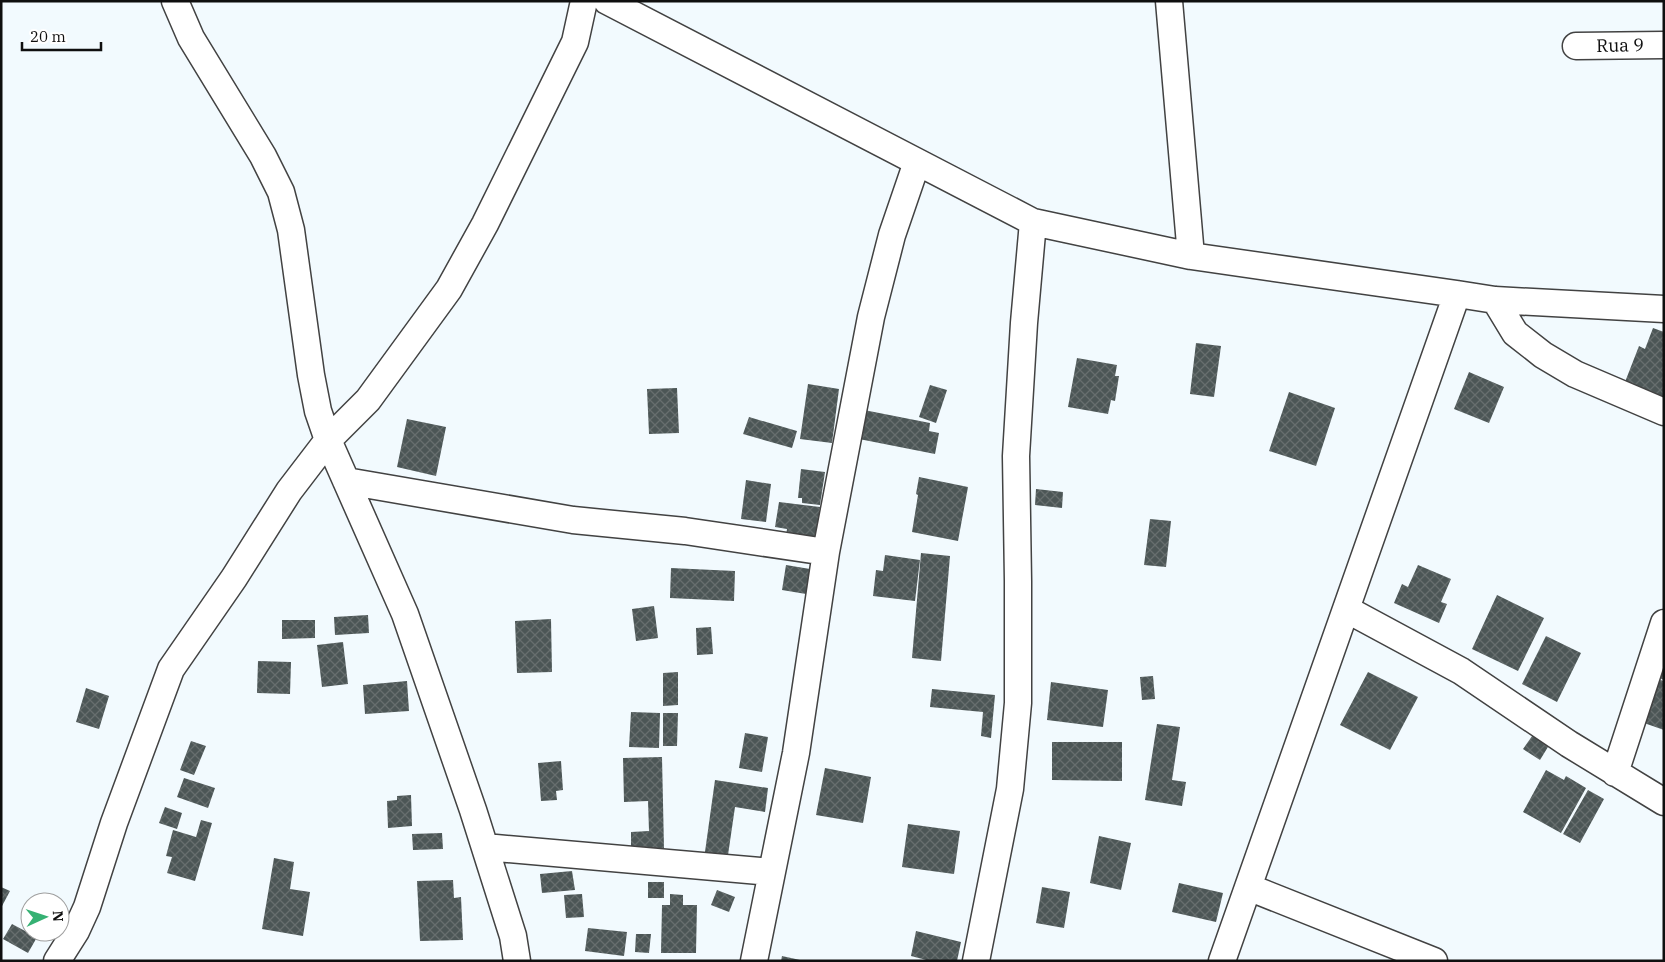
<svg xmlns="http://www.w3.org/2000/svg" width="1665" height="962" viewBox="0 0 1665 962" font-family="'IBM Plex Serif',serif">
  <defs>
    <pattern id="building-cross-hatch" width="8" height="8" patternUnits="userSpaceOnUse" patternTransform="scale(1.25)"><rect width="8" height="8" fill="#4c5656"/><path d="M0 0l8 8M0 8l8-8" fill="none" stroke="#676e6e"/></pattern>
  </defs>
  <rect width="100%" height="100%" fill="#f2fafe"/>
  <path fill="url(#building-cross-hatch)" d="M1653,328L1664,332V397L1625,382L1639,346L1645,349Z
    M1196,343L1221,346L1214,397L1190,394Z
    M1077,358L1117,365L1115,376H1119L1115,401L1111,400L1108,414L1068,407Z
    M1469,372L1504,387L1489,423L1454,409Z
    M808,384L839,389L832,443L800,439Z
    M930,385L947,390L936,423L919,417Z
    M677,388L679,433L649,434L647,389Z
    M1289,392L1335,408L1316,466L1269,451Z
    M864,410L930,423L929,431L939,433L935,454L859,439Z
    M749,417L797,431L792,448L743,434Z
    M407,419L446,427L436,476L397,467Z
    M801,469L825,472L820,505L802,503V498H798Z
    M919,477L968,487L958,541L912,532L918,495L916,494Z
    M746,480L771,484L766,522L741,519Z
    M1036,489L1063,492L1062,508L1035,505Z
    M779,502L820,507L816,540L786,536L787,529L775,527Z
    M1150,519L1171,521L1166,567L1144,565Z
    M921,553L950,556L941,661L912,658Z
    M885,555L920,560L915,601L873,596L876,570L883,571Z
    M786,565L810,569L806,594L782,590Z
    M1418,565L1451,579L1441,602L1447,604L1439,623L1394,603L1402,584L1408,587Z
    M671,568L735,571L734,601L670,598Z
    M1497,595L1544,618L1518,671L1472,649Z
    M654,606L658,638L636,641L632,609Z
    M368,615L369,633L335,635L334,617Z
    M551,619L552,672L517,673L515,621Z
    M282,620H315V638L282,639Z
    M711,627L713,654L697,655L696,628Z
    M1546,636L1581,653L1557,702L1522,684Z
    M343,642L348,684L322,687L317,645Z
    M258,661L291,662L290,694L257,693Z
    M1664,666V680L1659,678Z
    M678,672V705L663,706V673Z
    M1368,672L1418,697L1390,750L1340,725Z
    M1153,676L1155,699L1142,700L1140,677Z
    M1660,680L1664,681V730L1644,723Z
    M407,681L409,711L365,714L363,685Z
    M1051,682L1108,690L1103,727L1047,720Z
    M86,688L109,696L99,729L76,722Z
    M932,689L995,695L991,738L981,736L983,712L930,707Z
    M631,712L660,713L659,748L629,747Z
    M663,713H678L677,746H663Z
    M1157,724L1180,727L1172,780L1186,782L1182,806L1145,800Z
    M1535,732L1551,742L1540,760L1523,749Z
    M745,733L768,737L762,772L739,768Z
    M191,741L206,746L194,775L180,770Z
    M1052,742H1122V781L1052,780Z
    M662,757L664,848L631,849V832L649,831L648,801L624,802L623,758Z
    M561,761L563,790L556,791L557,800L541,801L538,763Z
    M825,768L871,777L863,823L816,815Z
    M1546,770L1564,780L1566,776L1586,788L1561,833L1523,812Z
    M184,778L215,788L208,808L177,797Z
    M715,780L768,788L765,812L735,807L727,862L704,859Z
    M1588,790L1604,799L1580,843L1563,834Z
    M411,795L412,826L388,828L387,801L397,800V796Z
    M165,807L182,813L177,829L159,823Z
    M201,820L212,823L195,881L167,873L172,857L166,856L173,830L196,837Z
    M908,824L960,831L954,874L902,867Z
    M442,833L443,849L413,850L412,834Z
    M1099,836L1131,843L1121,890L1090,883Z
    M274,858L294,862L290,889L310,892L303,936L262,929Z
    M572,871L575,890L542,893L540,874Z
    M453,880L454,898L461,897L463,940L420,941L417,881Z
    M648,882H664V898H648Z
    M1179,883L1223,893L1216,922L1172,912Z
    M1,887L10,891L1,908Z
    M1042,887L1070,892L1064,928L1036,923Z
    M717,890L735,897L729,912L711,905Z
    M582,894L584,917L566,918L564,895Z
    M670,894L683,895V905H697L696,953H661L662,905H670Z
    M12,924L27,932L30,927V932H40L28,953L3,939Z
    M588,928L627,932L624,956L585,951Z
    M916,931L961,942L957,961H930L911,956Z
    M636,934H651L649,953L635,952Z
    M782,956L800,960V961H781Z"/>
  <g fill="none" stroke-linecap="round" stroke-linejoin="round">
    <defs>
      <path id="street" d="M175,1L191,38L263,156L281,192L291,230L311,375L318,411L328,440L405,614L473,810L513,936L517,961
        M607,1L1033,222L1191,256L1457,294L1495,300L1664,309
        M1169,1L1191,256
        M1576,46L1664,45
        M1495,300L1515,333L1543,355L1575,374L1664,412
        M346,481L573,520L685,531L826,552
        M1346,609L1461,671L1569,744L1664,802
        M1615,773L1664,623
        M485,847L771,872
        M1248,887L1434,961
        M57,961L76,931L87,907L114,823L171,669L234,578L289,491L328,440L368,400L449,289L485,224L575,42L584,1
        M754,961L796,753L826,552L871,317L892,235L917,162
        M976,961L1010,789L1018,703V581L1016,456L1024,323L1033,222
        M1222,961L1457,294"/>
    </defs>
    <use href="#street" stroke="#424242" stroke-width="29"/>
    <use href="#street" stroke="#fff" stroke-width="26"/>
  </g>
  <g text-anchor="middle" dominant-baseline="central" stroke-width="5" stroke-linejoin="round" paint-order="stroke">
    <g font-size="18" fill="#0f0f0f" stroke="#fff">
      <text transform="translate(1620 45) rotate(-1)">Rua 9</text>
    </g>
  </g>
  <rect width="1665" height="962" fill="none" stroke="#0f0f0f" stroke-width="5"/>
  <g transform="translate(45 917) rotate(87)"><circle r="24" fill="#ffffff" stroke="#9f9f9f"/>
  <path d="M0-4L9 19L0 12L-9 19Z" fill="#35b173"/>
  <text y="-8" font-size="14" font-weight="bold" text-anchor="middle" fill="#0f0f0f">N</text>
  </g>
  <path d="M22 42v8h79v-8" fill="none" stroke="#0f0f0f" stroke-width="2.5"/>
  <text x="30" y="42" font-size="15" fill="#0f0f0f" stroke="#ffffff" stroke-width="4" paint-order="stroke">20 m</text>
</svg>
